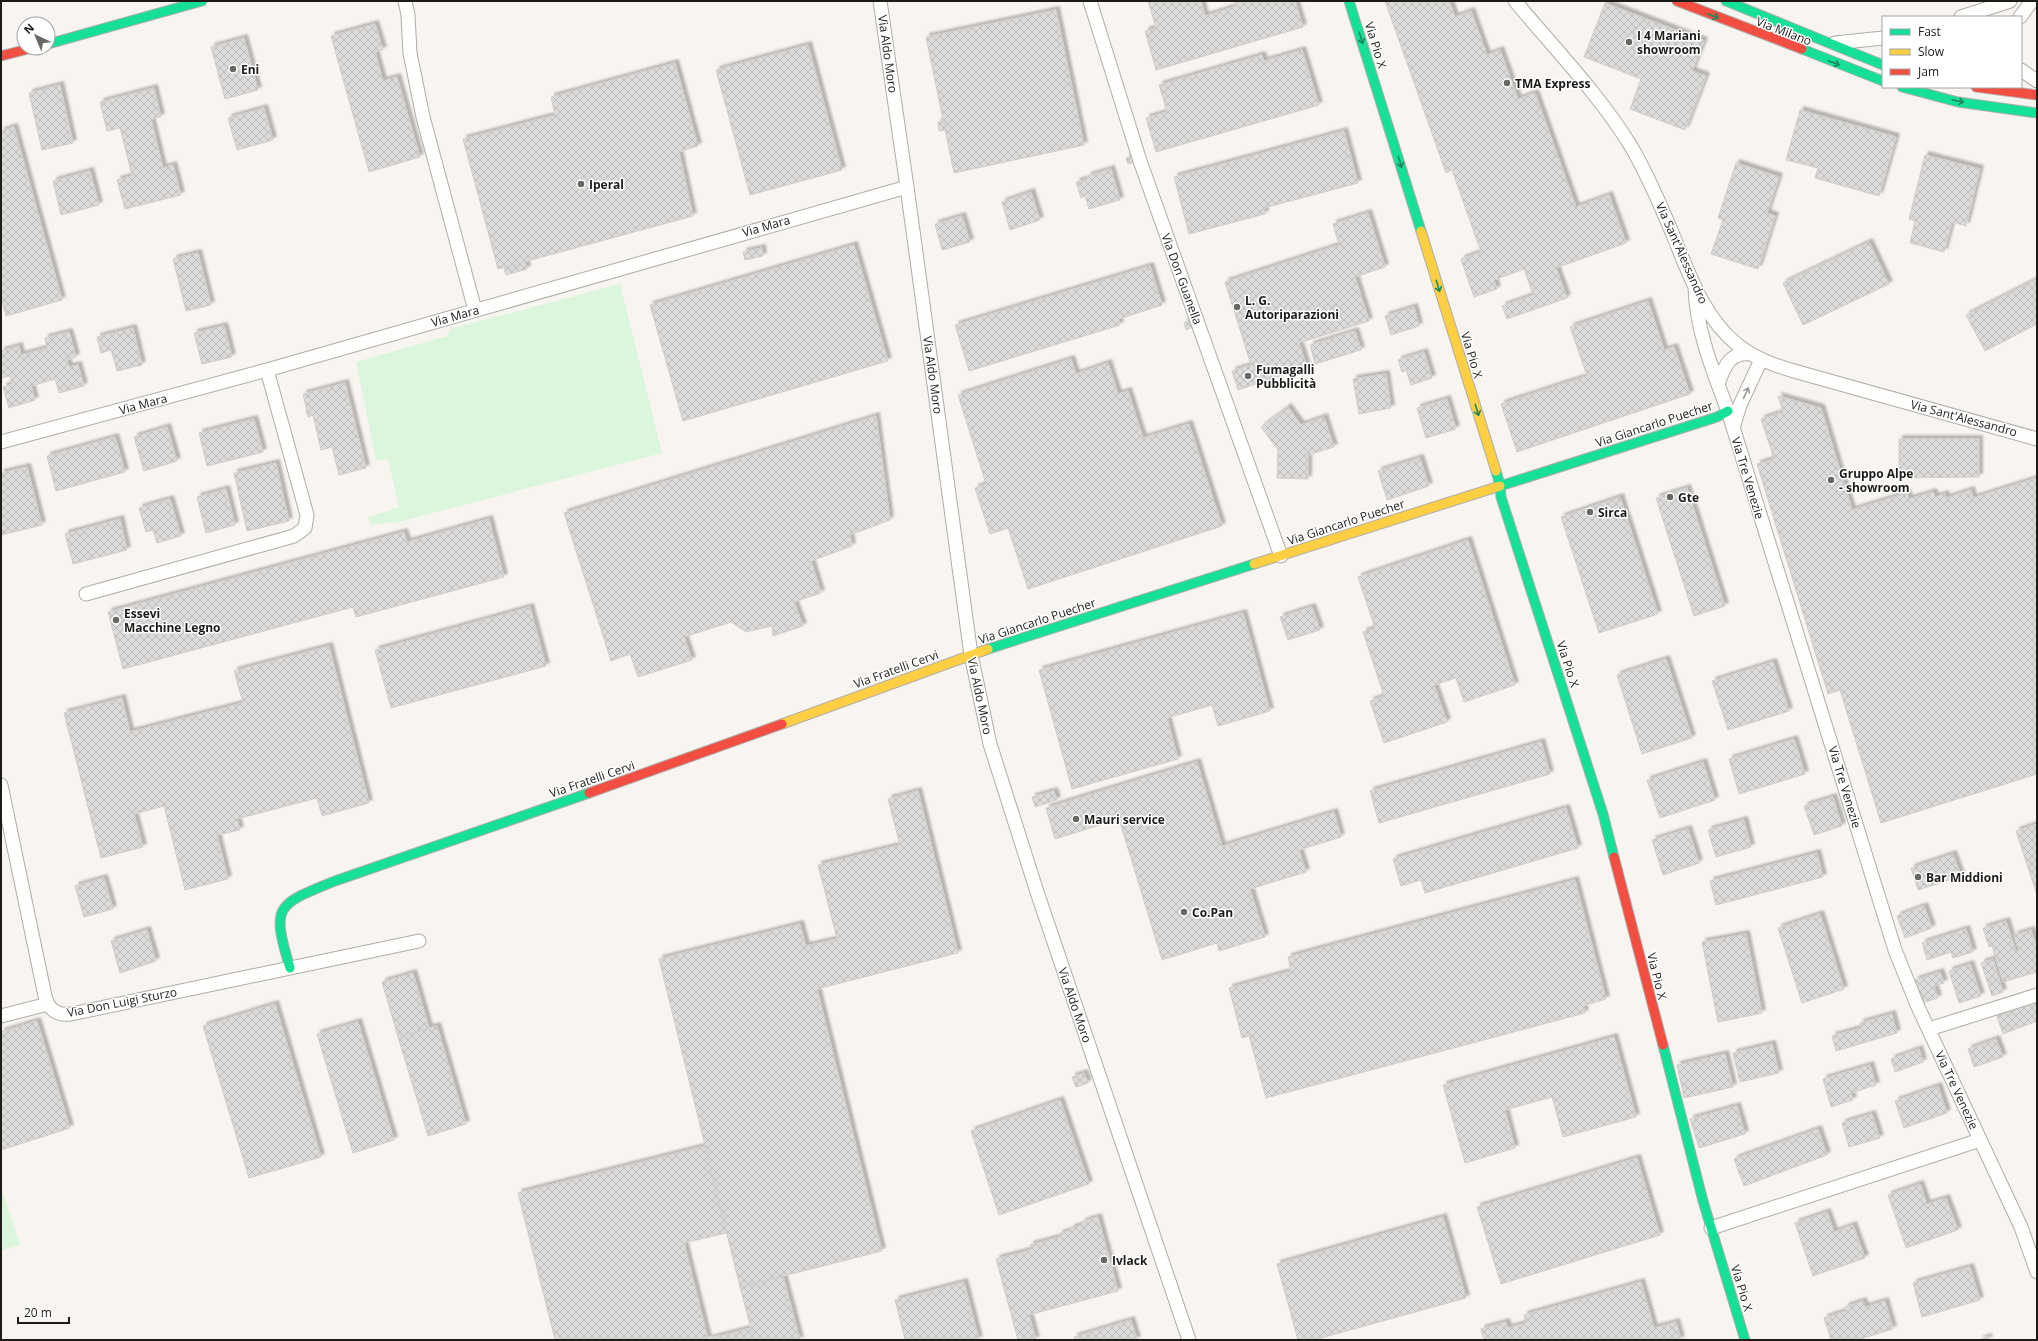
<svg xmlns="http://www.w3.org/2000/svg" width="2038" height="1341" viewBox="0 0 2038 1341" font-family="'Open Sans',sans-serif">
  <defs>
    <pattern id="building-cross-hatch" width="8" height="8" patternUnits="userSpaceOnUse"><rect width="8" height="8" fill="#dcdbda"/><path d="M0 0l8 8M0 8l8-8" fill="none" stroke="#bcbbba"/></pattern>
    <filter id="shadow"><feDropShadow dx="3.5" dy="-3.5" stdDeviation="1" flood-color="#0004"/></filter>
  </defs>
  <rect width="100%" height="100%" fill="#f8f5f1"/>
  <path fill="#dbf6dd" d="M620,284L662,453L399,522L371,525L368,517L399,507L388,460H376L356,362L447,336L450,329Z
    M1,1185L20,1245L1,1251Z"/>
  <path fill="url(#building-cross-hatch)" stroke="#d0cece" filter="url(#shadow)" d="M1148,1H1201L1205,16L1237,6L1235,1H1295L1303,27L1156,70L1145,31L1156,28Z
    M1385,1H1449L1455,17L1471,11L1487,55L1500,50L1518,99L1535,93L1576,207L1609,195L1626,243L1556,268L1567,298L1507,319L1502,306L1533,295L1524,269L1494,280L1497,289L1474,297L1461,259L1481,252L1452,170L1446,173Z
    M1605,3L1704,41L1692,71L1706,76L1685,130L1630,109L1641,79L1584,57Z
    M1056,10L1084,145L954,173L926,37Z
    M375,24L383,50L375,52L383,81L397,77L420,157L369,172L331,36Z
    M244,38L258,90L225,99L211,47Z
    M808,45L842,170L750,195L716,70Z
    M1302,50L1319,105L1156,152L1146,118L1167,112L1159,85L1262,55L1264,61Z
    M675,63L698,146L679,152L693,216L498,269L463,139L555,115L551,97Z
    M60,85L73,143L42,150L29,93Z
    M154,88L161,117L151,119L163,168L173,165L181,195L125,209L117,180L132,176L120,128L107,131L100,102Z
    M264,108L273,140L237,150L228,118Z
    M1800,110L1896,137L1879,196L1815,178L1818,168L1786,160Z
    M944,121L946,130L939,131L938,122Z
    M14,127L62,300L6,316L1,298V131Z
    M1344,131L1358,183L1264,208L1265,214L1189,234L1174,177Z
    M1925,155L1980,169L1966,226L1952,222L1944,252L1910,243L1915,221L1909,219Z
    M1132,156L1134,162L1128,164L1126,158Z
    M1736,163L1779,177L1767,213L1775,216L1758,269L1711,254L1723,220L1718,218Z
    M1111,169L1120,200L1089,209L1085,196L1081,198L1076,182L1088,179V176Z
    M90,171L99,205L61,215L53,181Z
    M1031,192L1040,220L1010,230L1002,202Z
    M1368,213L1385,267L1355,277L1369,321L1299,343L1307,367L1238,390L1232,371L1251,365L1225,282L1339,245L1333,224Z
    M962,216L970,242L942,250L935,224Z
    M1869,242L1889,284L1803,325L1783,283Z
    M854,245L888,361L683,421L650,305Z
    M762,248L763,256L745,260L743,252Z
    M198,253L211,305L186,311L173,259Z
    M525,261L527,269L506,275L504,268Z
    M1150,266L1162,305L1119,319L1120,325L969,371L955,325Z
    M2037,279V324L1985,351L1966,315Z
    M1648,301L1664,350L1674,347L1690,394L1517,452L1501,404L1587,376L1570,327Z
    M1414,307L1419,326L1391,335L1385,316Z
    M1190,320L1193,327L1186,330L1184,323Z
    M224,326L232,357L202,364L194,333Z
    M133,328L142,365L117,371L111,350L101,353L97,337Z
    M1355,331L1361,350L1315,364L1310,345Z
    M69,332L76,357L67,360L69,367L78,365L84,386L59,393L55,379L31,386L35,400L9,408L3,387L12,384L10,376L1,378V351L19,346L21,355L47,348L45,338Z
    M1424,352L1432,378L1411,385L1406,370L1402,372L1398,360Z
    M1071,359L1076,374L1108,363L1118,394L1128,391L1143,438L1189,424L1222,526L1028,589L1008,528L990,534L975,488L986,484L958,395Z
    M1386,374L1391,408L1359,414L1353,379Z
    M345,383L366,468L339,475L332,447L321,450L313,415L308,417L303,394Z
    M1778,396L1821,408L1852,510L1907,493L1909,499L1933,492L1935,497L1945,494L1946,498L1971,490L1973,498L2037,478V774L1881,823L1840,690L1828,694L1757,464L1774,459L1761,419L1783,412Z
    M1447,399L1456,429L1426,438L1417,408Z
    M1288,407L1301,425L1324,417L1334,447L1308,455V479L1277,478L1278,450L1261,427Z
    M876,416L890,520L850,535L852,546L811,561L821,593L794,602L803,626L773,636L772,626L746,632L731,622L684,637L692,660L638,677L630,654L611,661L564,513Z
    M254,419L263,452L207,466L199,433Z
    M167,427L177,461L144,471L134,437Z
    M115,437L125,472L56,491L47,456Z
    M1899,439H1979V477L1899,478Z
    M1420,458L1429,486L1387,500L1378,471Z
    M276,463L289,521L247,531L234,473Z
    M27,467L42,525L1,535V473Z
    M1687,488L1725,606L1694,616L1656,498Z
    M226,489L235,525L206,533L197,497Z
    M1620,497L1658,614L1599,633L1561,517Z
    M170,499L181,536L157,543L153,530L146,532L139,508Z
    M120,519L127,550L73,564L65,534Z
    M489,519L504,577L356,617L353,607L123,669L108,612L404,532L407,542Z
    M1468,540L1515,685L1464,702L1456,678L1434,685L1447,722L1384,743L1370,701L1384,696L1363,632L1375,628L1358,577Z
    M530,607L546,666L391,708L375,650Z
    M1312,607L1320,630L1288,640L1280,617Z
    M1243,613L1270,711L1218,726L1212,705L1167,718L1178,759L1072,789L1039,670Z
    M329,646L369,803L322,816L317,798L237,819L240,830L217,835L228,879L185,890L164,806L134,814L143,847L101,858L64,713L122,698L130,732L243,703L234,671Z
    M1666,659L1692,738L1642,754L1617,675Z
    M1773,662L1789,711L1728,730L1712,681Z
    M1794,739L1805,774L1739,794L1729,759Z
    M1541,742L1550,774L1379,823L1370,791Z
    M1197,762L1222,846L1334,812L1341,837L1299,850L1306,872L1250,889L1265,937L1219,951L1217,943L1162,960L1119,819L1055,839L1046,808Z
    M1703,762L1715,800L1660,818L1647,780Z
    M918,791L958,953L817,989L882,1251L740,1287L659,959L800,924L806,946L837,939L818,865L900,845L888,799Z
    M1054,791L1057,800L1035,807L1032,797Z
    M1833,797L1842,826L1814,835L1804,806Z
    M1566,808L1578,848L1425,893L1421,880L1401,886L1393,859Z
    M1744,820L1751,847L1716,857L1708,830Z
    M2037,824V895L2016,831Z
    M1688,829L1699,863L1663,875L1652,840Z
    M1817,853L1823,877L1716,905L1710,881Z
    M1953,854L1961,876L1918,890L1911,868Z
    M104,878L113,909L84,917L75,886Z
    M1575,880L1606,999L1583,1006L1585,1013L1266,1098L1249,1036L1242,1038L1229,988L1291,971L1288,957Z
    M1924,906L1932,928L1905,938L1897,916Z
    M1820,914L1844,989L1802,1003L1778,928Z
    M2006,921L2016,952L2019,951L2014,935L2031,930L2037,948V972L2003,982L1992,946L1989,947L1983,928Z
    M1966,929L1973,952L1953,958L1951,952L1927,960L1922,943Z
    M147,930L156,961L120,973L111,941Z
    M1746,934L1762,1013L1718,1022L1702,942Z
    M1993,959L2003,992L1992,996L1981,963Z
    M1970,964L1981,996L1959,1003L1949,971Z
    M1940,972L1944,983L1934,986L1938,998L1922,1003L1915,980Z
    M413,973L429,1028L398,1037L382,982Z
    M2037,999V1021L2003,1034L1996,1014Z
    M275,1004L321,1157L249,1178L203,1026Z
    M1892,1014L1897,1033L1836,1051L1832,1036L1861,1028L1860,1023Z
    M37,1021L70,1128L1,1150V1032Z
    M358,1022L394,1140L353,1153L317,1034Z
    M437,1026L466,1124L428,1136L398,1037Z
    M1614,1037L1636,1117L1563,1137L1552,1097L1505,1110L1515,1148L1465,1163L1443,1085Z
    M1996,1039L2003,1057L1974,1067L1968,1049Z
    M1772,1044L1779,1073L1740,1082L1733,1053Z
    M1919,1049L1923,1062L1895,1072L1891,1059Z
    M1725,1054L1733,1087L1684,1098L1677,1065Z
    M1870,1065L1876,1085L1851,1093L1853,1100L1831,1107L1823,1079Z
    M1084,1073L1088,1083L1076,1087L1072,1077Z
    M1938,1086L1947,1113L1904,1128L1895,1101Z
    M1060,1100L1089,1184L999,1215L971,1131Z
    M1737,1106L1745,1134L1699,1148L1690,1119Z
    M1872,1114L1880,1138L1849,1147L1842,1123Z
    M1818,1129L1827,1155L1744,1186L1734,1159Z
    M705,1146L727,1233L684,1243L708,1339L751,1328L754,1340H555L518,1193Z
    M1637,1158L1660,1235L1501,1284L1477,1207Z
    M1920,1184L1927,1204L1946,1198L1958,1230L1906,1248L1888,1195Z
    M1827,1212L1834,1232L1853,1225L1865,1258L1813,1276L1795,1223Z
    M1098,1217L1118,1291L1029,1315L1036,1340H1018L996,1259L1031,1250L1030,1245L1060,1237L1059,1234L1072,1230L1071,1228L1083,1225L1082,1222Z
    M1443,1217L1466,1298L1314,1340H1298L1277,1264Z
    M1970,1267L1980,1300L1922,1317L1913,1283Z
    M783,1276L800,1340H754L740,1287Z
    M964,1282L979,1340H905L895,1300Z
    M1641,1282L1654,1328L1676,1322L1681,1340H1484L1481,1329L1506,1322L1508,1328L1526,1323L1524,1315Z
    M1863,1301L1865,1307L1885,1301L1893,1329L1857,1340H1831L1824,1318L1846,1311L1845,1307Z
    M1131,1320L1137,1340H1075L1074,1337Z
    M1988,1337L1989,1340H1979Z"/>
  <g fill="none" stroke-linecap="round" stroke-linejoin="round">
    <defs>
      <path id="street" d="M405,1L408,15L410,53L423,117L475,310
        M880,1L907,187L971,655L990,744L1038,895L1189,1340
        M1090,1L1140,161L1281,556
        M1515,1C1554,48 1600,95 1632,148C1648,176 1661,206 1673,235C1689,274 1704,319 1739,346C1756,359 1774,365 1794,371L2037,439
        M1961,17L2010,1
        M2020,17L2032,1
        M1835,43L1883,38
        M2021,70L2037,81
        M1695,287C1696,330 1713,371 1728,411L1895,950L1918,1007L2021,1227L2037,1272
        M1718,384C1724,367 1730,351 1751,354
        M1733,428L1740,405L1761,360
        M1,442L267,370L907,187
        M86,594L294,536L305,528L307,515L267,370
        M1,785L45,996C48,1009 57,1016 71,1014L419,941
        M1,1016L48,1004
        M1929,1029L2037,995
        M1711,1228L1980,1140"/>
      <path id="fast" d="M1349,1L1421,231
        M1726,1L1883,65
        M48,44L202,1
        M1802,49L1883,81
        M1902,87L1958,102L2037,113
        M1496,471L1500,485L1501,497L1603,814L1614,857
        M1500,486L1717,417L1728,411
        M988,649L1254,564
        M290,968C271,905 276,905 335,881L589,793
        M1663,1045L1703,1201L1745,1340"/>
      <path id="slow" d="M1421,231L1496,471
        M1254,564L1500,486
        M782,724L988,649"/>
      <path id="jam" d="M1677,1L1802,49
        M1,56L32,48
        M1976,87L2037,95
        M589,793L782,724
        M1614,857L1663,1045"/>
    </defs>
    <use href="#street" stroke="#afadaa" stroke-width="15"/>
    <use href="#fast" stroke="#afadaa" stroke-width="11"/>
    <use href="#slow" stroke="#afadaa" stroke-width="11"/>
    <use href="#jam" stroke="#afadaa" stroke-width="11"/>
    <use href="#street" stroke="#fefefd" stroke-width="13"/>
    <use href="#fast" stroke="#16e098" stroke-width="9"/>
    <use href="#slow" stroke="#ffcf43" stroke-width="9"/>
    <use href="#jam" stroke="#f24e42" stroke-width="9"/>
  </g>
  <defs><path id="oneway-shaft" d="M-6 0H5M1.5-3L5.5 0L1.5 3" fill="none" stroke-width="1.6" stroke-linecap="round" stroke-linejoin="round"/></defs>
  <g stroke="#19875e">
    <use href="#oneway-shaft" transform="translate(1713 16) rotate(22)"/>
    <use href="#oneway-shaft" transform="translate(1361 38) rotate(73)"/>
    <use href="#oneway-shaft" transform="translate(1834 63) rotate(21)"/>
    <use href="#oneway-shaft" transform="translate(1958 101) rotate(12)"/>
    <use href="#oneway-shaft" transform="translate(1400 162) rotate(73)"/>
    <use href="#oneway-shaft" transform="translate(1438 286) rotate(73)"/>
    <use href="#oneway-shaft" transform="translate(1477 410) rotate(73)"/>
  </g>
  <use stroke="#989896" href="#oneway-shaft" transform="translate(1746 393) rotate(-65)"/>
  <g fill="#696764" stroke="#fff" stroke-width="1.5">
    <circle cx="1629" cy="42" r="4"/>
    <circle cx="233" cy="69" r="4"/>
    <circle cx="1507" cy="83" r="4"/>
    <circle cx="581" cy="184" r="4"/>
    <circle cx="1237" cy="307" r="4"/>
    <circle cx="1248" cy="376" r="4"/>
    <circle cx="1831" cy="480" r="4"/>
    <circle cx="1670" cy="497" r="4"/>
    <circle cx="1590" cy="512" r="4"/>
    <circle cx="116" cy="620" r="4"/>
    <circle cx="1076" cy="819" r="4"/>
    <circle cx="1918" cy="877" r="4"/>
    <circle cx="1184" cy="912" r="4"/>
    <circle cx="1104" cy="1260" r="4"/>
  </g>
  <g text-anchor="middle" dominant-baseline="central" stroke-width="3" stroke-linejoin="round" paint-order="stroke">
    <g font-size="12" fill="#1c1b18" stroke="#fff">
      <text transform="translate(1784 31) rotate(21)">Via Milano</text>
      <text transform="translate(1376 45) rotate(73)">Via Pio X</text>
      <text transform="translate(888 54) rotate(82)">Via Aldo Moro</text>
      <text transform="translate(766 226) rotate(-16)">Via Mara</text>
      <text transform="translate(1682 253) rotate(66)">Via Sant'Alessandro</text>
      <text transform="translate(1182 279) rotate(70)">Via Don Guanella</text>
      <text transform="translate(455 316) rotate(-16)">Via Mara</text>
      <text transform="translate(1472 355) rotate(73)">Via Pio X</text>
      <text transform="translate(933 375) rotate(82)">Via Aldo Moro</text>
      <text transform="translate(143 404) rotate(-15)">Via Mara</text>
      <text transform="translate(1964 418) rotate(15)">Via Sant'Alessandro</text>
      <text transform="translate(1654 424) rotate(-18)">Via Giancarlo Puecher</text>
      <text transform="translate(1748 478) rotate(73)">Via Tre Venezie</text>
      <text transform="translate(1346 522) rotate(-18)">Via Giancarlo Puecher</text>
      <text transform="translate(1037 621) rotate(-18)">Via Giancarlo Puecher</text>
      <text transform="translate(1568 664) rotate(72)">Via Pio X</text>
      <text transform="translate(896 669) rotate(-20)">Via Fratelli Cervi</text>
      <text transform="translate(980 696) rotate(78)">Via Aldo Moro</text>
      <text transform="translate(592 779) rotate(-19)">Via Fratelli Cervi</text>
      <text transform="translate(1845 787) rotate(73)">Via Tre Venezie</text>
      <text transform="translate(1657 976) rotate(76)">Via Pio X</text>
      <text transform="translate(122 1002) rotate(-11)">Via Don Luigi Sturzo</text>
      <text transform="translate(1075 1005) rotate(71)">Via Aldo Moro</text>
      <text transform="translate(1957 1090) rotate(65)">Via Tre Venezie</text>
      <text transform="translate(1742 1288) rotate(73)">Via Pio X</text>
    </g>
    <g font-size="12" font-weight="bold" fill="#1c1b18" stroke="#fff" text-anchor="start">
      <text x="1637" y="35">I 4 Mariani<tspan x="1637" dy="14">showroom</tspan></text>
      <text x="241" y="69">Eni</text>
      <text x="1515" y="83">TMA Express</text>
      <text x="589" y="184">Iperal</text>
      <text x="1245" y="300">L. G.<tspan x="1245" dy="14">Autoriparazioni</tspan></text>
      <text x="1256" y="369">Fumagalli<tspan x="1256" dy="14">Pubblicità</tspan></text>
      <text x="1839" y="473">Gruppo Alpe<tspan x="1839" dy="14">- showroom</tspan></text>
      <text x="1678" y="497">Gte</text>
      <text x="1598" y="512">Sirca</text>
      <text x="124" y="613">Essevi<tspan x="124" dy="14">Macchine Legno</tspan></text>
      <text x="1084" y="819">Mauri service</text>
      <text x="1926" y="877">Bar Middioni</text>
      <text x="1192" y="912">Co.Pan</text>
      <text x="1112" y="1260">Ivlack</text>
    </g>
  </g>
  <rect width="2038" height="1341" fill="none" stroke="#1c1b18" stroke-width="4"/>
  <rect x="1882" y="16" width="140" height="72" fill="#ffffff" stroke="#a4a4a3"/>
  <rect x="1890" y="29" width="20" height="6" fill="#16e098" stroke="#a4a4a3"/>
  <text x="1918" y="36" font-size="12" fill="#1c1b18">Fast</text>
  <rect x="1890" y="49" width="20" height="6" fill="#ffcf43" stroke="#a4a4a3"/>
  <text x="1918" y="56" font-size="12" fill="#1c1b18">Slow</text>
  <rect x="1890" y="69" width="20" height="6" fill="#f24e42" stroke="#a4a4a3"/>
  <text x="1918" y="76" font-size="12" fill="#1c1b18">Jam</text>
  <g transform="translate(36 36) rotate(316)"><circle r="19" fill="#ffffff" stroke="#a4a4a3"/>
  <path d="M0-3L7 15L0 10L-7 15Z" fill="#696764"/>
  <text y="-6" font-size="11" font-weight="bold" text-anchor="middle" fill="#1c1b18">N</text>
  </g>
  <path d="M18 1317v6h51v-6" fill="none" stroke="#1c1b18" stroke-width="2"/>
  <text x="24" y="1317" font-size="12" fill="#1c1b18" stroke="#ffffff" stroke-width="3" paint-order="stroke">20 m</text>
</svg>
